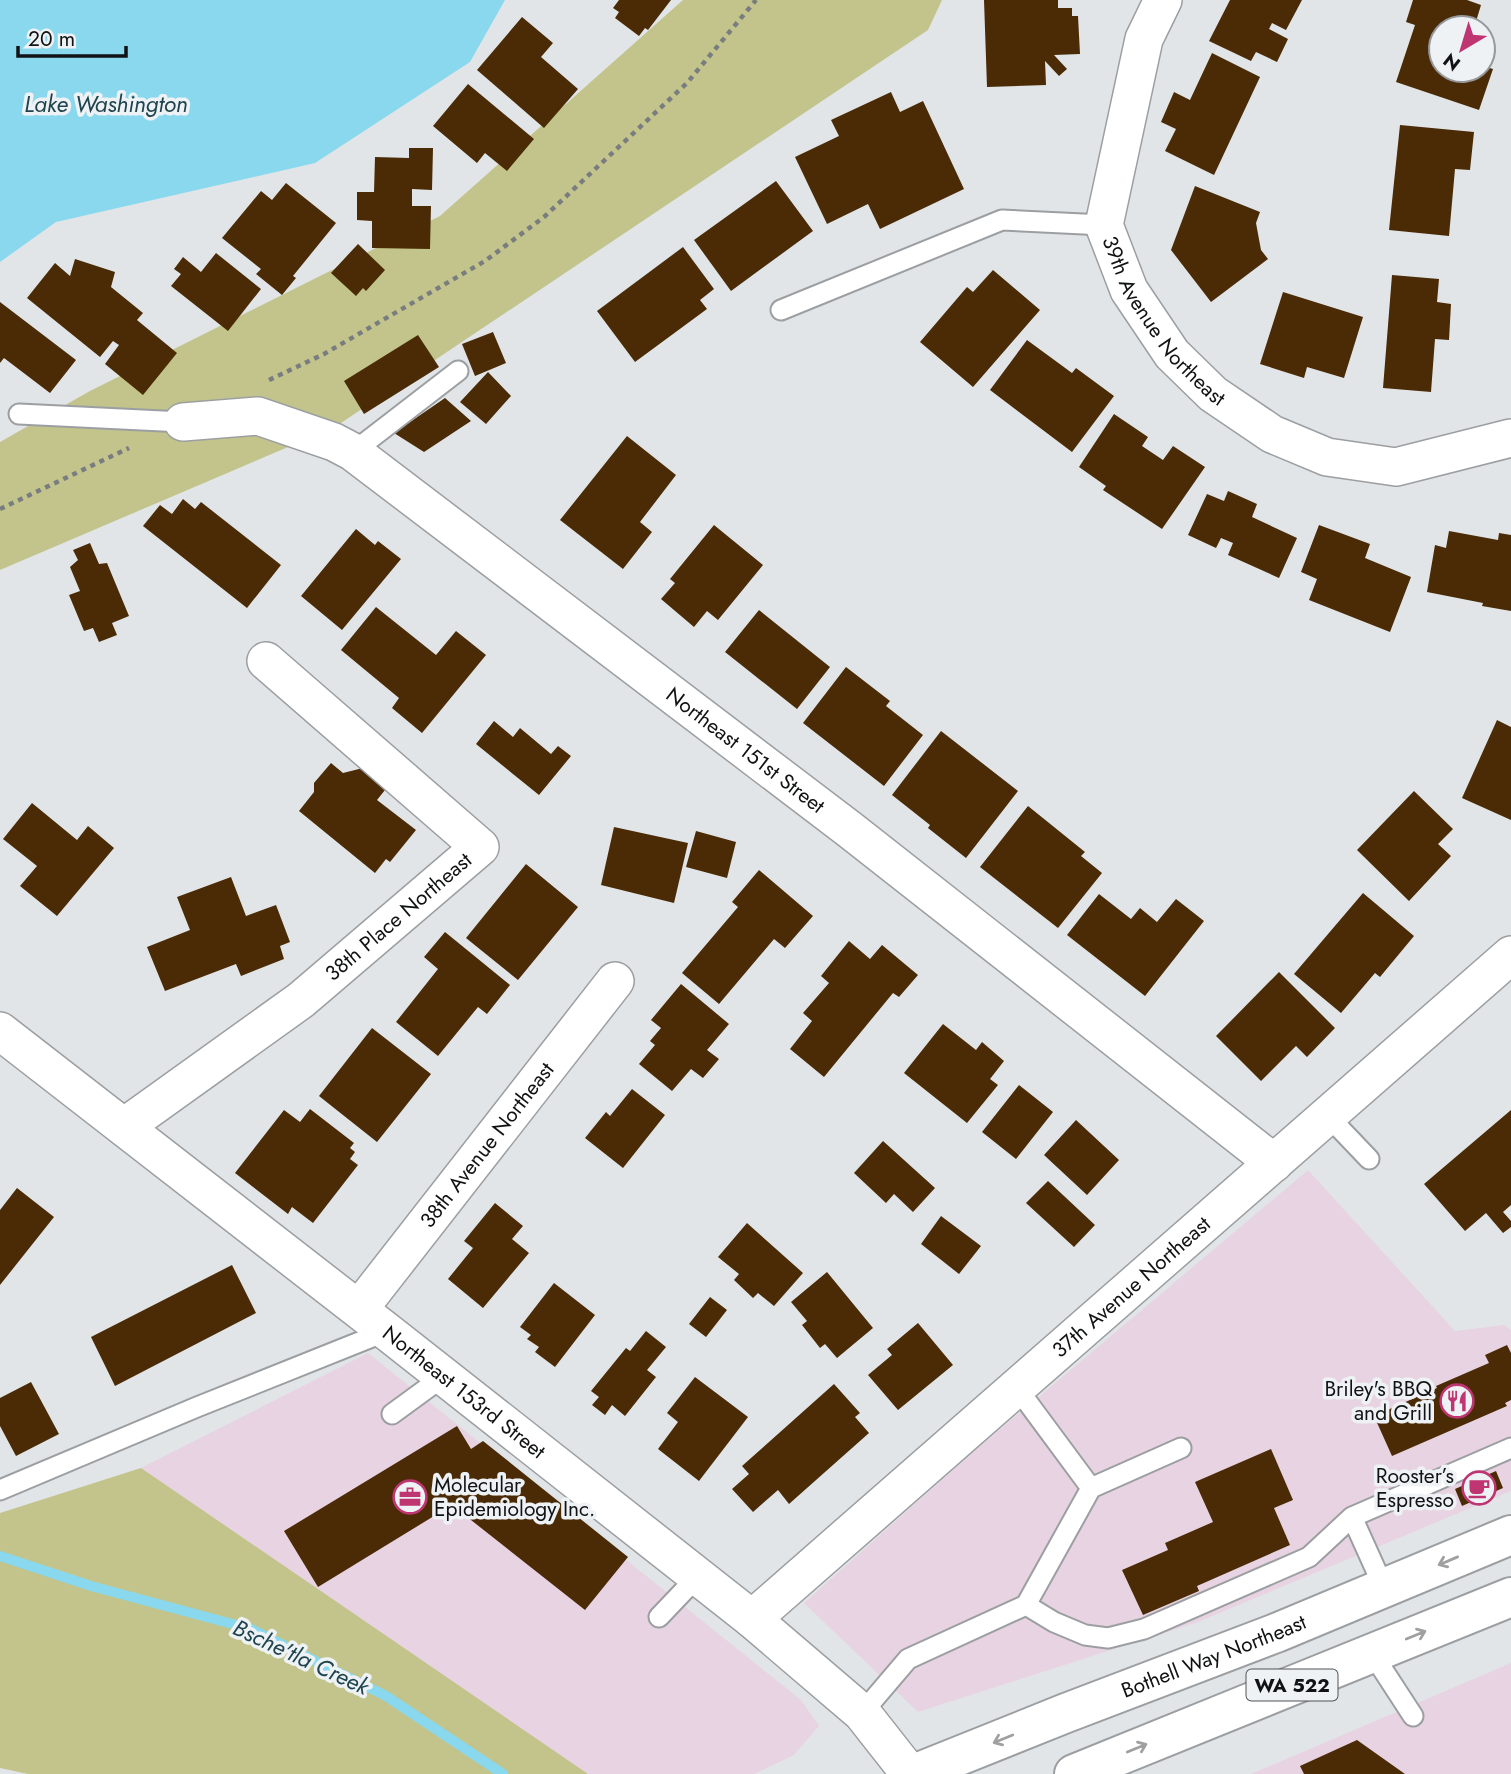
<svg xmlns="http://www.w3.org/2000/svg" width="1511" height="1774" viewBox="0 0 1511 1774" font-family="Jost,sans-serif">
  <rect width="100%" height="100%" fill="#e1e5e8"/>
  <path fill="#e8d3e2" d="M1308,1170L1455,1331L1504,1325L1511,1330V1491L1198,1622L918,1712L804,1603L972,1453Z
    M368,1353L801,1700L819,1726L794,1755L754,1774H584L141,1468Z
    M1511,1663V1774H1251Z"/>
  <path fill="#c2c48b" d="M683,0H942L928,30L335,427L0,570V442L90,391L440,216Z
    M141,1468L588,1774H28L0,1768V1513Z"/>
  <path fill="#89d8ee" d="M0,0H505L470,62L315,163L56,222L0,262Z"/>
  <g fill="none" stroke-linecap="round" stroke-linejoin="round">
    <path stroke="#89d8ee" stroke-width="10" d="M0,1556L91,1586L251,1629L386,1696L503,1774"/>
  </g>
  <path fill="#4a2b05" d="M619,0H671L648,30L645,28L639,36L615,18L619,12L613,8Z
    M984,0H1058V8H1072V16H1078L1080,54L1054,55L1067,69L1059,76L1045,61L1046,85L987,87Z
    M1230,0H1302L1286,30L1272,23L1269,29L1288,39L1277,62L1256,52L1251,61L1209,41Z
    M1413,0H1467L1481,5L1474,28H1441V70H1483V66L1493,69L1479,110L1396,82L1415,25L1406,22Z
    M522,17L553,43L541,57L578,89L544,128L477,70Z
    M1212,53L1260,77L1214,175L1165,151L1176,129L1161,122L1174,92L1190,100Z
    M468,84L534,139L507,171L485,153L477,163L433,126Z
    M891,92L900,112L923,101L964,189L880,229L868,204L827,224L795,157L839,136L831,120Z
    M1400,125L1474,132L1470,170L1455,169L1449,236L1389,230Z
    M409,148H433L432,190L412,189V206H431L430,249L372,248V221L357,220V192H374L375,157L409,158Z
    M776,181L813,231L731,291L694,240Z
    M286,183L336,223L293,276L296,278L282,295L256,274L261,269L222,238L261,191L272,200Z
    M1195,186L1260,212L1256,223L1261,250L1268,259L1211,302L1171,250Z
    M358,244L385,270L366,291L363,288L356,296L331,273Z
    M683,247L714,289L700,300L707,309L635,362L597,311Z
    M216,253L261,289L228,331L171,286L181,274L174,269L183,257L201,272Z
    M75,259L115,272L111,287L143,313L137,320L177,353L143,395L105,364L119,345L113,341L100,357L27,298L55,263L70,276Z
    M993,270L1040,310L973,387L920,342L967,287L973,292Z
    M1392,275L1439,279L1437,302L1451,304L1449,340L1435,339L1431,392L1383,388Z
    M1283,292L1363,317L1344,378L1307,367L1304,378L1260,364Z
    M0,302L76,360L50,393L4,358L0,363Z
    M493,332L506,363L475,376L462,344Z
    M418,335L439,367L364,414L344,381Z
    M1027,340L1072,373L1076,368L1114,396L1072,452L990,390Z
    M488,372L511,396L486,424L460,402Z
    M445,398L471,421L424,452L394,433Z
    M1114,414L1148,437L1142,446L1163,460L1173,446L1205,467L1162,529L1103,490L1106,486L1079,467Z
    M627,436L676,475L640,522L652,532L623,569L560,520Z
    M1228,491L1257,504L1252,517L1297,538L1279,578L1228,555L1233,543L1221,538L1216,548L1188,535L1207,494L1224,501Z
    M183,499L195,509L201,502L281,565L247,608L143,526L160,505L172,514Z
    M714,525L763,565L718,620L707,611L694,627L661,599L675,583L670,579Z
    M1319,525L1370,544L1365,558L1411,577L1390,632L1309,600L1317,579L1301,572Z
    M356,529L375,545L378,541L401,559L342,630L301,596Z
    M1449,531L1498,540L1499,533L1511,535V611L1482,606L1483,603L1427,592L1435,545L1446,548Z
    M90,543L99,564L107,563L129,616L112,623L117,635L99,642L93,628L84,631L69,595L80,591L70,567L78,560L73,550Z
    M376,607L436,655L456,631L486,655L422,733L392,708L399,698L341,650Z
    M759,610L830,667L797,709L725,652Z
    M846,667L890,701L886,706L923,735L884,786L803,723Z
    M1497,720L1511,727V820L1462,798Z
    M494,721L513,737L520,728L551,754L558,746L571,756L539,795L476,744Z
    M941,731L1018,791L966,858L928,828L930,825L892,795Z
    M331,763L343,773L367,767L389,785L377,800L416,830L390,862L386,859L375,873L299,811L314,792V783Z
    M1414,791L1453,829L1438,844L1451,856L1409,901L1357,850Z
    M32,803L77,840L88,826L114,848L57,916L20,886L37,866L3,839Z
    M1028,806L1085,852L1081,856L1102,873L1058,928L980,867Z
    M614,827L688,843L674,903L601,885Z
    M696,831L736,842L727,878L686,867Z
    M526,864L578,907L518,980L466,938Z
    M759,870L813,916L785,948L774,939L719,1004L682,973L738,907L732,902Z
    M231,877L246,916L276,905L290,942L280,946L284,959L241,976L236,964L165,991L147,947L190,930L177,897Z
    M1363,893L1414,936L1380,977L1375,973L1341,1013L1294,974Z
    M1099,894L1131,919L1140,908L1157,922L1176,899L1204,921L1145,996L1067,935Z
    M445,932L510,985L487,1014L478,1007L438,1056L396,1022L438,969L424,957Z
    M849,941L870,959L882,945L918,975L899,997L893,993L824,1077L790,1049L812,1021L803,1013L829,983L821,976Z
    M1279,972L1335,1028L1307,1057L1296,1046L1261,1081L1216,1036Z
    M681,984L729,1024L707,1050L719,1059L703,1078L691,1069L672,1091L639,1064L655,1045L650,1041L661,1028L651,1020Z
    M943,1024L976,1050L982,1042L1004,1061L990,1079L998,1085L967,1123L904,1073Z
    M372,1028L431,1074L377,1142L319,1096Z
    M1019,1085L1053,1112L1016,1159L982,1132Z
    M632,1089L665,1115L623,1168L585,1138L606,1112L610,1116Z
    M310,1109L354,1143L350,1148L355,1152L350,1159L358,1165L313,1223L292,1207L288,1214L235,1173L284,1110L300,1122Z
    M1511,1110V1205L1503,1212L1511,1221V1227L1503,1233L1486,1213L1465,1231L1424,1184Z
    M1076,1120L1119,1160L1087,1195L1044,1155Z
    M883,1141L935,1188L913,1212L894,1194L886,1203L854,1173Z
    M1048,1181L1095,1225L1074,1247L1026,1203Z
    M17,1188L54,1217L0,1285V1210Z
    M495,1203L523,1226L512,1239L529,1253L483,1308L448,1279L473,1248L464,1241Z
    M941,1216L981,1246L959,1274L921,1244Z
    M747,1223L803,1273L774,1306L758,1293L753,1298L734,1280L739,1274L718,1257Z
    M232,1265L256,1313L115,1386L91,1337Z
    M827,1272L873,1328L837,1358L825,1344L820,1348L802,1325L807,1321L791,1302Z
    M554,1283L595,1315L555,1367L535,1352L539,1347L527,1339L531,1335L520,1327Z
    M710,1297L727,1310L706,1337L689,1324Z
    M918,1323L953,1365L898,1410L868,1375L892,1355L887,1349Z
    M646,1331L666,1347L647,1370L656,1377L625,1416L612,1405L605,1415L592,1405L599,1397L591,1391L626,1348L630,1351Z
    M1507,1345L1511,1353V1400L1505,1403L1507,1406L1392,1456L1374,1416L1437,1388L1436,1386L1489,1363L1485,1355Z
    M695,1377L748,1417L699,1481L658,1449L678,1422L667,1413Z
    M31,1382L59,1434L16,1456L0,1426V1398Z
    M834,1384L860,1413L855,1417L869,1433L789,1504L778,1490L753,1512L732,1489L749,1474L742,1466Z
    M457,1426L471,1449L483,1441L628,1557L585,1610L452,1505L318,1587L284,1531Z
    M1271,1449L1293,1500L1274,1508L1290,1545L1197,1586L1199,1591L1143,1615L1122,1570L1168,1550L1165,1543L1213,1522L1195,1482Z
    M1496,1471L1503,1488L1462,1506L1455,1489Z
    M1357,1740L1405,1774H1304L1300,1766Z"/>
  <g fill="none" stroke-linecap="round" stroke-linejoin="round">
    <defs>
      <path id="lane" d="M781,310L1002,220L1104,225
        M19,414L183,422
        M353,452L458,371
        M1328,1116L1369,1159
        M1017,1388L1091,1488
        M392,1414L444,1376
        M0,1490L197,1407L387,1331
        M1352,1517L1384,1588
        M1026,1605L1091,1488L1181,1448
        M659,1617L698,1576
        M1372,1653L1413,1716
        M862,1713L908,1659L1026,1605L1054,1622L1085,1635L1108,1638L1144,1629L1309,1557L1352,1517L1511,1448"/>
      <g id="street">
        <path id="s1" d="M1163,0L1144,39L1104,225L1129,290L1172,354L1213,394L1272,434L1327,457L1396,467L1511,438"/>
        <path id="s2" d="M183,422L258,416L334,442L353,452L849,829L1274,1163"/>
        <path id="s3" d="M0,1031L390,1334L752,1619L862,1713L910,1774"/>
        <path id="s4" d="M124,1127L301,1000L480,847L266,661"/>
        <path id="s5" d="M359,1309L615,981"/>
        <path id="s6" d="M752,1619L1511,955"/>
      </g>
      <g id="primary">
        <path id="s7" d="M914,1774L1066,1713L1276,1633L1511,1535"/>
        <path d="M1074,1774L1511,1597"/>
      </g>
    </defs>
    <use href="#lane" stroke="#9c9fa2" stroke-width="23"/>
    <use href="#street" stroke="#9c9fa2" stroke-width="40"/>
    <use href="#primary" stroke="#9c9fa2" stroke-width="42"/>
    <path stroke="#7a7d7f" stroke-width="4.5" stroke-dasharray="5 5" stroke-linecap="butt" d="M269,380L324,354L485,261L544,217L687,83L756,0
      M0,509L129,448"/>
    <use href="#lane" stroke="#fff" stroke-width="19"/>
    <use href="#street" stroke="#fff" stroke-width="37"/>
    <use href="#primary" stroke="#fff" stroke-width="38"/>
  </g>
  <defs><path id="oneway-shaft" d="M-6 0H5M1.5-3L5.5 0L1.5 3" fill="none" stroke-width="1.6" stroke-linecap="round" stroke-linejoin="round" transform="scale(1.75)"/></defs>
  <g stroke="#a0a0a1">
    <use href="#oneway-shaft" transform="translate(1448 1561) rotate(157)"/>
    <use href="#oneway-shaft" transform="translate(1416 1635) rotate(-22)"/>
    <use href="#oneway-shaft" transform="translate(1003 1739) rotate(158)"/>
    <use href="#oneway-shaft" transform="translate(1137 1748) rotate(-22)"/>
  </g>
  <defs>
    <symbol id="restaurant-ring" viewBox="-11 -11 22 22"><circle r="9.5" fill="#eef2f5" stroke="#be3571" stroke-width="1.5"/><path d="M-5-6h1v4h1v-4h1v4h1v-4h1v5L-1.5 .5V6h-2V.5L-5-1ZM5-6V6H3V1.5H1.5Q1.5-4 5-6Z" fill="#be3571"/></symbol>
    <symbol id="cafe-ring" viewBox="-11 -11 22 22"><circle r="9.5" fill="#eef2f5" stroke="#be3571" stroke-width="1.5"/><path d="M-5.5-4.5H6V0H3Q3 3.5 0 3.5H-2.5Q-5.5 3.5-5.5 0ZM3-3.2v2h1.7v-2ZM-6 4.5H4V6H-6Z" fill="#be3571"/></symbol>
    <symbol id="office-ring" viewBox="-11 -11 22 22"><circle r="9.5" fill="#eef2f5" stroke="#be3571" stroke-width="1.5"/><path d="M-6-3h4V-5.5h4V-3h4V5H-6ZM-1-4.5V-3h2v-1.5ZM-6 0V1H6V0Z" fill="#be3571"/></symbol>
  </defs>
  <g fill-rule="evenodd">
    <use href="#restaurant-ring" x="1438" y="1382" width="38" height="38"/>
    <use href="#cafe-ring" x="1460" y="1469" width="38" height="38"/>
    <use href="#office-ring" x="391" y="1478" width="38" height="38"/>
  </g>
  <g text-anchor="middle" dominant-baseline="central" stroke-width="7" stroke-linejoin="round" paint-order="stroke">
    <rect fill="#eef2f5" stroke="#535557" stroke-width="2" x="1246.5" y="1669.5" width="91" height="31" rx="5"/>
    <g font-size="19" font-weight="bold" fill="#111213">
      <text x="1292" y="1685">WA 522</text>
    </g>
    <g font-size="21" fill="#111213" stroke="#eef2f5">
      <text stroke="none"><textPath href="#s1" startOffset="348">39th Avenue Northeast</textPath></text>
      <text stroke="none"><textPath href="#s2" startOffset="670">Northeast 151st Street</textPath></text>
      <text stroke="none"><textPath href="#s4" startOffset="346">38th Place Northeast</textPath></text>
      <text stroke="none"><textPath href="#s5" startOffset="208">38th Avenue Northeast</textPath></text>
      <text stroke="none"><textPath href="#s6" startOffset="504">37th Avenue Northeast</textPath></text>
      <text stroke="none"><textPath href="#s3" startOffset="588">Northeast 153rd Street</textPath></text>
      <text stroke="none"><textPath href="#s7" startOffset="322">Bothell Way Northeast</textPath></text>
    </g>
    <g font-size="21" fill="#111213" stroke="#eef2f5" text-anchor="end">
      <text x="1432" y="1389">Briley's BBQ<tspan x="1432" dy="24">and Grill</tspan></text>
      <text x="1454" y="1476">Rooster’s<tspan x="1454" dy="24">Espresso</tspan></text>
      <text x="434" y="1485" text-anchor="start">Molecular<tspan x="434" dy="24">Epidemiology Inc.</tspan></text>
    </g>
    <g font-size="23" font-style="italic" fill="#1f444e" stroke="#eef2f5">
      <text x="106" y="104">Lake Washington</text>
      <text transform="translate(301 1657) rotate(25)">Bsche'tla Creek</text>
    </g>
  </g>
  <g transform="translate(1462 49) rotate(218)"><circle r="33" fill="#eef2f5" stroke="#96989b" stroke-width="2"/>
  <path d="M0-5L12 26L0 18L-12 26Z" fill="#be3571"/>
  <text y="-10" font-size="19" font-weight="bold" text-anchor="middle" fill="#111213">N</text>
  </g>
  <path d="M18 46v10h108v-10" fill="none" stroke="#111213" stroke-width="3.5"/>
  <text x="28" y="46" font-size="21" fill="#111213" stroke="#eef2f5" stroke-width="5" paint-order="stroke">20 m</text>
</svg>
